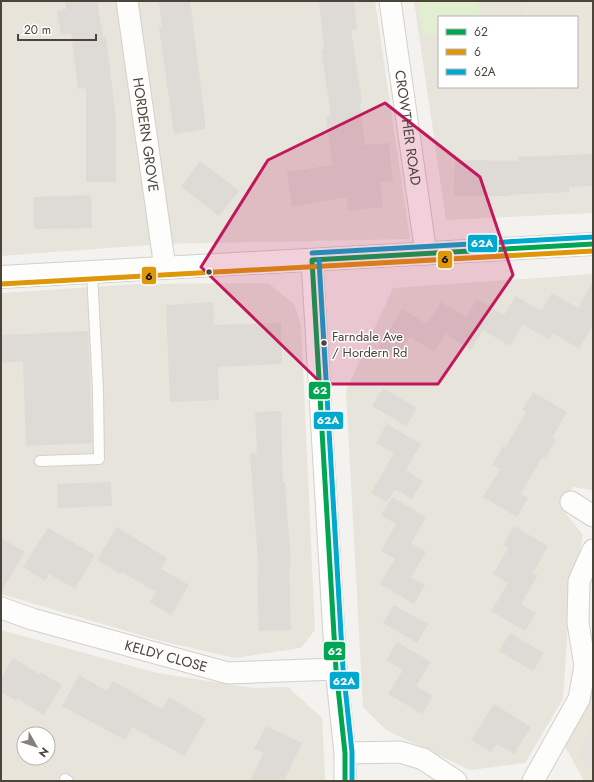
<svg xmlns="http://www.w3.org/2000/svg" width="594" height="782" viewBox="0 0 594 782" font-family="Jost,sans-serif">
  <rect width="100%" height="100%" fill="#f4f2ee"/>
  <path fill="#e7e4dc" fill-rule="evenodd" d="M1,1H375L410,239L163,244L1,256Z
    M414,1H523L526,17H439V87H536L537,89L593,87V213L446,220Z
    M593,274V490L573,487L560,506L583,535L569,608L563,699L525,763L470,770L386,730L363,707L346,391L393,288Z
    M268,283L294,304L301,325L315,630L301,648L235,658L157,640L1,594V293L140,284Z
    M1,630L157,673L253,688L288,687L322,718L325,781H1ZM24,734H48V758H24Z"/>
  <path fill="#eae5da" d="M523,1H593V87L536,89V87H577V17H526Z
    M593,686V781H584L565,746Z"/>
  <path fill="#e1eecf" d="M418,1H478L480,17H439V34L423,36Z"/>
  <path fill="#e6e3df" d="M593,724V774L577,755Z"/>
  <path fill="#dedbd6" d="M65,1H97L103,37H106L116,119V182H86V88L78,89L71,33L61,35L57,11L66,9Z
    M159,1H190L205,120V129L174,134L159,27H162Z
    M319,1H354L357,29L351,30L362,102L360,103L365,145L389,143L393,181L380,182L383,207L348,211L347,197L292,207L287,172L332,165L326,116L331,115L321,50L324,49Z
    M593,154V186L569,187V192L509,195V196H454L455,160L518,161V157Z
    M200,161L239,191L219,216L181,187Z
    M91,195L92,228L34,229L33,197Z
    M593,282V325L579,349L553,333L549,340L523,325L510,346L483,330L471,350L446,334L434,352L410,337L396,359L378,348L402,309L427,324L441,302L466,317L477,299L504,315L516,296L541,311L552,293L578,308Z
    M213,302L214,325L281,323L282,364L218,367L219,400L170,402L166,305Z
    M88,331L92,443L26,446L23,361L1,363V335Z
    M383,388L417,408L406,426L372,406Z
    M533,392L567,412L552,438L556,440L545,458L542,457L521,494L528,498L517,517L483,497L500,469L492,465L503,446L505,448L526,412L522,410Z
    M281,411L283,482H285L291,566L289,567L291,630L259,631L257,575H259L250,453H257L255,412Z
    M387,424L421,444L406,470L423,481L412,499L395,489L387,502L371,493L394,453L376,443Z
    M111,482L112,506L58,508L57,484Z
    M392,497L426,517L411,543L426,552L411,577L425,585L414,604L380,584L395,559L381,551L396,524L381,515Z
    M514,526L548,546L533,573L538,575L521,604L536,613L525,631L491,611L508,583L493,574L508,548L503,545Z
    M117,527L167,558L161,569L189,585L171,615L150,602L156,592L122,572L120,574L97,560Z
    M48,528L95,555L75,589L49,574L45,581L23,567Z
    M1,538L25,552L1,592Z
    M394,605L428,624L417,643L383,623Z
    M510,633L544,653L533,671L499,651Z
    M397,642L431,662L416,686L433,696L422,714L388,694L403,670L386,660Z
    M13,658L39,674L40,672L62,685L44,715L18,699L16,701L1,692V678Z
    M79,675L107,691L113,681L162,709L169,697L206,719L184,756L132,727L125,740L62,706Z
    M494,704L531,727L514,754L497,744L491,752L471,740Z
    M266,726L302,743L284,781H250L263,753L254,749Z"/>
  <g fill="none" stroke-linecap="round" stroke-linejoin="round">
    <defs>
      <path id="service" d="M40,461L99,459L98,391L92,272
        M65,779L68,781"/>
      <g id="minor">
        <path id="s1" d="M127,1L165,268"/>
        <path id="s2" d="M390,1L426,254"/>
        <path d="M312,260L336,669L345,753V781"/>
        <path d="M571,502L593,516"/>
        <path id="s3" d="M1,608L32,619L228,673L336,669"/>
        <path d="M345,753L400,752L423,759L456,781"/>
        <path d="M533,781L579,699L585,666L578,623L579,581L593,550"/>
      </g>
      <path id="tertiary" d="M1,277L593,244"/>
    </defs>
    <use href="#service" stroke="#d2d0cb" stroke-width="12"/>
    <use href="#minor" stroke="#d2d0cb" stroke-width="23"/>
    <use href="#tertiary" stroke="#d2d0cb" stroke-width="24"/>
    <use href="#service" stroke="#fdfdfc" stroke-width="10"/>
    <use href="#minor" stroke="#fdfdfc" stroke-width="21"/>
    <use href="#tertiary" stroke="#fdfdfc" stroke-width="22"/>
    <defs>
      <path id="bus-1" d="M312,260L336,669L345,753V781
        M312,260L593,244"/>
      <path id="bus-2" d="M1,284L593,251"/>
      <path id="bus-3" d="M312,253L593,237
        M319,260L343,668L352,752V781"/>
    </defs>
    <use href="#bus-1" stroke="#fff" stroke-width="8"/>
    <use href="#bus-2" stroke="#fff" stroke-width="8"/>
    <use href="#bus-3" stroke="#fff" stroke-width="8"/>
    <use href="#bus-1" stroke="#00a651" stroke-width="5"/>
    <use href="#bus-2" stroke="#dd9709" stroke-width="5"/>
    <use href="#bus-3" stroke="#00a9ce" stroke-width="5"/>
  </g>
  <path fill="#c2185b" fill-opacity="0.2" stroke="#c2185b" stroke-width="3" stroke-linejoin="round" d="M385,103L480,177L513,275L438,384H322L201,267L268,160Z"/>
  <g fill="#4b4439" stroke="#fff" stroke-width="1.5">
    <circle cx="209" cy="272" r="3.5"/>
    <circle cx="324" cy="343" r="3.5"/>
  </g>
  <g text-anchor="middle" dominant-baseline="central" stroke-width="3" stroke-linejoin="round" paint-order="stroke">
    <g font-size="13" fill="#4b4439" stroke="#fff" text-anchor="start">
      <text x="332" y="336">Farndale Ave<tspan x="332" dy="16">/ Hordern Rd</tspan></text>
    </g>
    <g font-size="14" fill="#4b4439" stroke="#fff">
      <text stroke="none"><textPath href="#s2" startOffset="128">CROWTHER ROAD</textPath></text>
      <text stroke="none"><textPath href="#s1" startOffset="135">HORDERN GROVE</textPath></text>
      <text stroke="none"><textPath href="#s3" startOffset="172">KELDY CLOSE</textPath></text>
    </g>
  </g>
  <g stroke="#fff" stroke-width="1.5">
    <rect x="467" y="234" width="31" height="19" rx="4" fill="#00a9ce"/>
    <rect x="437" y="250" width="16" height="19" rx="4" fill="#dd9709"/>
    <rect x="141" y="266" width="16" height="19" rx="4" fill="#dd9709"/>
    <rect x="308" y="381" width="23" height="19" rx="4" fill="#00a651"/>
    <rect x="313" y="411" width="31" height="19" rx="4" fill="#00a9ce"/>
    <rect x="323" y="641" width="23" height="20" rx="4" fill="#00a651"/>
    <rect x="329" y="671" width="31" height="19" rx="4" fill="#00a9ce"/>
  </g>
  <g font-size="11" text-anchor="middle" font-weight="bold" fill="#fff">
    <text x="482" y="247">62A</text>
    <text x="320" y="394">62</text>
    <text x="328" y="424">62A</text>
    <text x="335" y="655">62</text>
    <text x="344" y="685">62A</text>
  </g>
  <g font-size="11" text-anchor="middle" font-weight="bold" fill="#111">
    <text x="445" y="263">6</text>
    <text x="149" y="280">6</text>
  </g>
  <rect width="594" height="782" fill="none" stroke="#4b4439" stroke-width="4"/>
  <rect x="438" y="16" width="140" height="72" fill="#ffffff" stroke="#b7b4b0"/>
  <rect x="446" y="29" width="20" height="6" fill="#00a651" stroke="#b7b4b0"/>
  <text x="474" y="36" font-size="12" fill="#4b4439">62</text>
  <rect x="446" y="49" width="20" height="6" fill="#dd9709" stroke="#b7b4b0"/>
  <text x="474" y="56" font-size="12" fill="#4b4439">6</text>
  <rect x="446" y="69" width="20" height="6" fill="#00a9ce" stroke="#b7b4b0"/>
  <text x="474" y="76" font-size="12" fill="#4b4439">62A</text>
  <g transform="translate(36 746) rotate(129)"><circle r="19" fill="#ffffff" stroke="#b7b4b0"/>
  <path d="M0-3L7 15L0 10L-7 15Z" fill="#868178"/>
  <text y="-6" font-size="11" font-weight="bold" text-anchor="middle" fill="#4b4439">N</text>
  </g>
  <path d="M18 34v6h78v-6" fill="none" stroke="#4b4439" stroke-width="2"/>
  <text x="24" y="34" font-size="12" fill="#4b4439" stroke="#ffffff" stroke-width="3" paint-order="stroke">20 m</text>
</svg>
